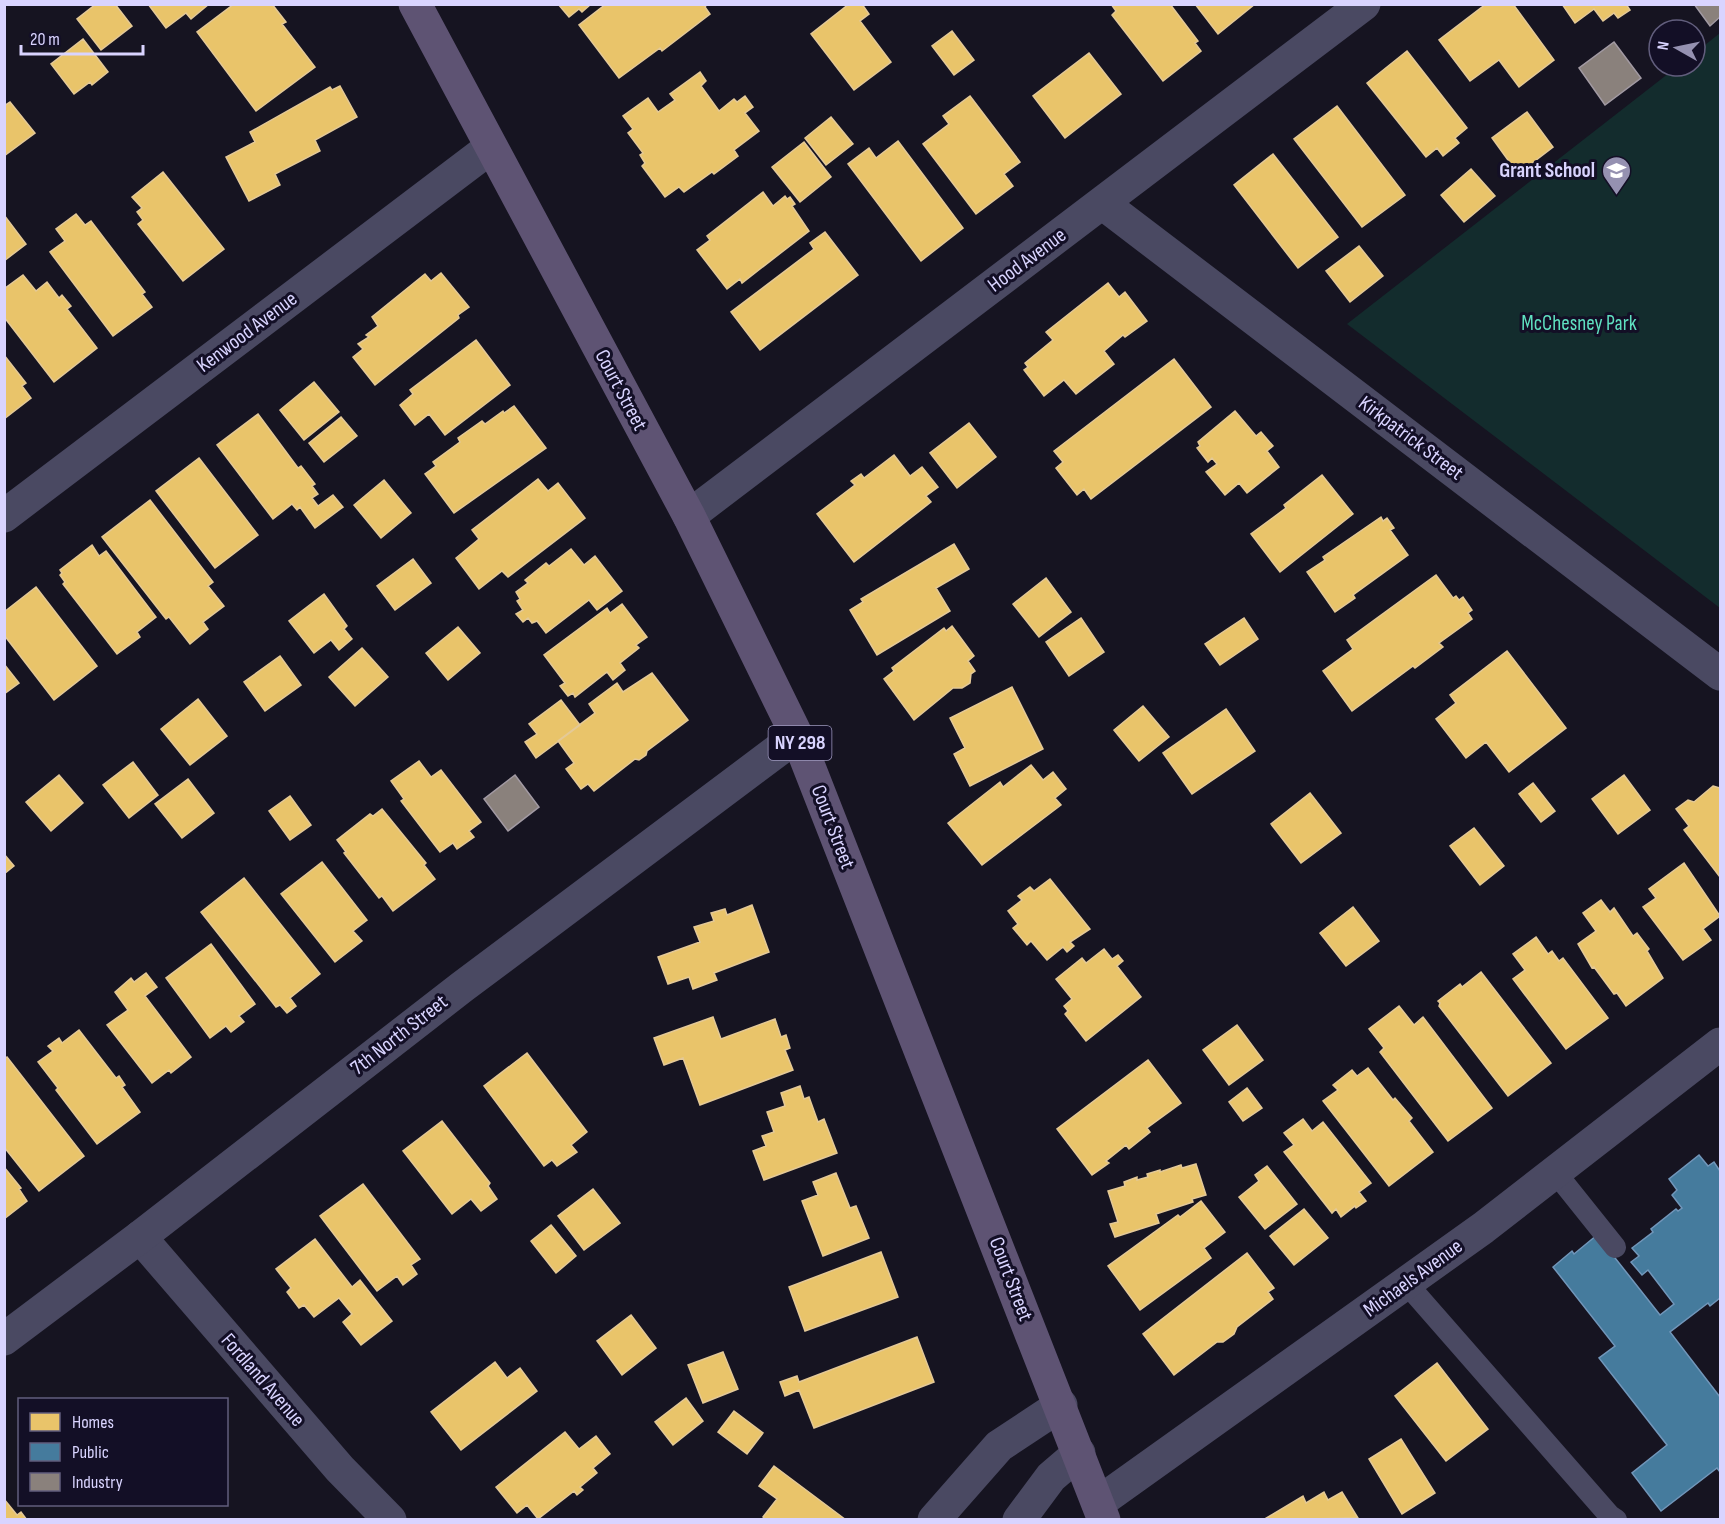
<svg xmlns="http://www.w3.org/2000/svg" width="1725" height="1524" viewBox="0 0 1725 1524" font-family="'Sofia Sans Condensed',sans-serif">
  <rect width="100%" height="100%" fill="#161421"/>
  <path fill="#132c2d" d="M1720,33V608L1347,324L1678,66H1695V53Z"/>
  <path fill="#e9c46a" stroke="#e4c997" stroke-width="1.5" d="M96,4H115L132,26L101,50L77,19Z
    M148,4H209L191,19L186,13L166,28Z
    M234,4H272L286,22L282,24L315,67L256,111L197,32Z
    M558,4H591L582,12L579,9L569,17Z
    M606,4H707L705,7L710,14L662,51L660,48L619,78L579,25Z
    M849,4H862L869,14L860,21L891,62L854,90L811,34Z
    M1111,4H1170L1198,41L1195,43L1201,51L1163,81L1112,15L1116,11Z
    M1195,4H1255L1218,34Z
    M1486,4H1513L1554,60L1519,87L1499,60L1470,81L1439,40Z
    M1562,4H1626L1630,10L1618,18L1614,13L1603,21L1594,9L1575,23Z
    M952,31L974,60L954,75L932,46Z
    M83,39L108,72L92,85L90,82L74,94L51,64Z
    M1407,51L1467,128L1455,138L1459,143L1443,156L1437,148L1426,157L1367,83Z
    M1089,53L1121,94L1065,138L1033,96Z
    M700,72L706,81L701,86L719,111L734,99L737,102L745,96L753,107L745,113L759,131L734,150L738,156L714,174L712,172L684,192L679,187L665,197L642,166L645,163L640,155L643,153L628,133L633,129L623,116L648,98L658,112L675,100L670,94Z
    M340,86L357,117L315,140L320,151L275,174L280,185L249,201L226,157L255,142L250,132L330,87L332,90Z
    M970,96L1020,162L1004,174L1013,186L976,214L923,144L949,124L943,116Z
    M10,102L35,133L4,156V106Z
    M1337,106L1405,195L1362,227L1294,139Z
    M1527,112L1553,147L1518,174L1492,138Z
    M831,117L853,144L826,165L805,138Z
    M898,141L963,228L921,261L848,164L869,148L876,158Z
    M804,142L831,177L800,202L772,167Z
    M1273,154L1338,237L1298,268L1234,185Z
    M1471,169L1495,196L1464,222L1441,195Z
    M163,172L224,249L183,281L138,224L143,220L137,212L142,208L132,197Z
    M763,192L773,206L785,196L787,199L790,197L795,204L792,206L809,231L742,283L740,279L727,289L697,250L710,240L707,236Z
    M76,214L85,225L91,221L145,292L142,294L152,307L113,336L50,252L65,241L56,229Z
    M4,215L26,244L4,261Z
    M825,232L858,275L760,350L731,312L814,249L810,243Z
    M1359,246L1383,276L1350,302L1326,271Z
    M441,273L469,307L458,315L459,318L375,385L353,357L363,349L358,344L369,337L366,335L378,326L372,317L425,274L431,281Z
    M23,275L36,291L47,282L59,298L62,295L71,306L67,309L97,348L54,382L4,317V289Z
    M1108,283L1119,297L1125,292L1147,321L1125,337L1123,335L1104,351L1114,364L1076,394L1064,380L1044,396L1024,370L1028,367L1025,363L1053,340L1046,332Z
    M476,340L510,385L445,435L429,414L415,425L400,405L413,394L410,390Z
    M4,355L26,383L22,386L31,398L4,419Z
    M1174,359L1211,407L1091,499L1084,489L1077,495L1056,468L1063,462L1054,451Z
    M314,382L339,412L304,440L280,410Z
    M514,406L546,448L454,513L425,474L436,466L433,462L460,442L458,438L482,421L485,424L503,411L504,413Z
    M1235,411L1256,436L1261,432L1273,446L1267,451L1279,467L1247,493L1239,483L1225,495L1206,472L1217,464L1212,458L1208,462L1197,448L1200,446L1198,442Z
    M258,414L298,468L301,466L315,484L312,486L318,494L312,498L318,506L333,495L343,507L315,528L300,507L297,510L292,504L273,519L217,445Z
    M341,417L357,436L324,462L309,443Z
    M969,423L996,457L957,488L930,453Z
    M894,455L910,476L922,467L938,487L926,496L931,502L854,562L817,514L855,485L851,481L861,474L864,478Z
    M199,458L258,535L215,568L156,491Z
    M1322,475L1353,514L1280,572L1251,534L1286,508L1284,505Z
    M538,479L548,491L558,483L585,518L508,577L502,571L479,589L456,558L479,539L472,530Z
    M384,480L411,513L381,538L354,505Z
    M150,500L213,582L208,586L224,606L203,622L208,629L190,644L169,617L166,619L102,537Z
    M1381,517L1383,521L1387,518L1394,528L1390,530L1408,555L1353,595L1355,598L1335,612L1307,572L1325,560L1323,557Z
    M954,544L969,569L936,588L950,611L877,655L850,610L863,602L861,599Z
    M92,545L99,556L106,551L156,617L137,632L140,637L117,654L63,584L65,582L60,575L62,573L60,570Z
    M571,549L584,565L595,556L622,591L597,610L589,600L546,633L537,621L532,623L528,618L523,622L516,614L523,610L517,601L520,599L516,592L528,583L525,580L546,563L549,566Z
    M413,559L431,583L395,610L377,586Z
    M1436,575L1453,598L1456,596L1459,600L1463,597L1472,610L1468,613L1472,619L1439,643L1443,647L1415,668L1413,666L1352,711L1323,671L1353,649L1347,640Z
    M1046,578L1071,612L1039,637L1013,604Z
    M36,587L97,666L54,700L4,635V612Z
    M324,594L347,626L344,629L352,639L339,650L331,640L314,653L289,621Z
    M622,604L647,637L636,645L639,648L620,663L625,670L613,680L607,672L575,697L573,693L568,696L560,686L565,683L544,655L607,608L610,613Z
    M1081,618L1104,652L1069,676L1046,642Z
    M1244,618L1258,639L1220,665L1205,644Z
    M952,626L974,656L968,661L975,671L971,674L970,683L962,688H953L914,720L884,679L894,671L892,668L944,628L946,631Z
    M458,627L480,653L448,680L426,653Z
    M362,648L388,677L355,706L329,677Z
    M1507,651L1566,728L1509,772L1486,742L1466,758L1436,719L1456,703L1450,695Z
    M280,656L301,685L265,711L244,682Z
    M4,664L19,683L4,694Z
    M652,673L688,720L647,751L646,755L639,760L635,759L594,791L588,784L581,789L566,769L574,763L558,741L595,713L589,704L617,683L623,692Z
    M1012,687L1043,749L970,786L954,754L965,748L950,718Z
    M198,699L227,736L190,765L161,729Z
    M561,700L580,725L536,758L525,742L537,734L529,724Z
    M1143,706L1169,737L1139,761L1114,730Z
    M1226,709L1255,751L1192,794L1163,753Z
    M419,761L431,777L441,770L481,822L469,831L474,837L457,849L453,843L440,852L401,801L404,799L391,781Z
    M133,762L158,795L129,818L103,785Z
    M1031,765L1043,780L1053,772L1066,789L1055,798L1061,805L982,865L948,823L1000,782L1003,787Z
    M59,775L83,803L51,831L26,802Z
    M1624,775L1650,810L1618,834L1592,799Z
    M188,779L214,813L182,838L155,804Z
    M1533,783L1555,811L1541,822L1519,794Z
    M1713,786L1720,788V877L1684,830L1689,826L1676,809L1688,800L1694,802Z
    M1310,793L1341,833L1301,863L1271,824Z
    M290,796L311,825L290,840L269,811Z
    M382,809L426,863L424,865L435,879L393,911L382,896L379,898L344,853L346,852L337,840L370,814L373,816Z
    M1474,828L1504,866L1480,885L1450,846Z
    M4,854L14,866L4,874Z
    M322,862L367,920L353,931L362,941L335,962L281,894Z
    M1684,863L1720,916L1703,929L1711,940L1683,960L1643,907L1656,898L1649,889Z
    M244,878L320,974L290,998L296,1006L287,1013L280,1005L276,1007L201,912Z
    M1050,879L1090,929L1070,942L1074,946L1067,952L1063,947L1047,960L1031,941L1027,945L1013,928L1018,924L1008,911L1022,900L1018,896L1030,887L1034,891Z
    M1601,900L1610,912L1614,908L1633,936L1637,933L1649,949L1647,951L1663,978L1626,1006L1617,993L1614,994L1594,967L1592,968L1578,944L1596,931L1583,913Z
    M752,905L769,952L714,973L717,980L693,989L689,977L668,984L658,957L700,942L694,927L714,921L711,913L725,909L727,915Z
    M1353,907L1379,941L1346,966L1320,933Z
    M1536,937L1548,954L1552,951L1559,961L1563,958L1608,1018L1566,1049L1513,979L1525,970L1513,954Z
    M211,944L255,1004L239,1016L244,1022L231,1032L226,1026L210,1038L166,978Z
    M1104,949L1112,959L1118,955L1123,961L1117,966L1141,997L1086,1041L1065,1014L1068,1011L1064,1006L1072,999L1056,979L1082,958L1086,963Z
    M1481,972L1551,1063L1508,1096L1439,1006L1440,1003L1438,1001L1460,984L1462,987Z
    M146,973L157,987L145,996L191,1057L171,1073L169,1070L152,1083L107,1025L128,1010L115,992L131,978L134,982Z
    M1399,1006L1414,1025L1423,1017L1492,1108L1448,1141L1380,1052L1384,1048L1369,1029Z
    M713,1017L721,1039L775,1019L781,1037L786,1035L790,1048L785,1050L793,1070L700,1105L683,1058L664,1065L654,1038Z
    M1237,1025L1263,1060L1229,1085L1203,1050Z
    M79,1030L116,1078L119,1076L125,1085L122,1087L140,1112L97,1144L56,1090L58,1088L38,1062L53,1051L48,1046L59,1038L62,1043Z
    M527,1053L587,1132L571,1145L577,1152L557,1166L552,1160L544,1166L484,1086Z
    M7,1057L84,1156L39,1191L4,1147V1059Z
    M1148,1060L1181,1103L1147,1128L1150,1132L1129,1149L1126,1145L1106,1161L1109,1163L1092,1175L1057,1129Z
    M1368,1068L1393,1100L1395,1098L1412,1118L1409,1121L1433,1152L1389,1186L1323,1101L1338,1090L1333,1085L1352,1070L1357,1076Z
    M800,1086L804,1099L809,1097L818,1122L824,1119L837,1153L764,1180L753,1151L766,1146L762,1136L774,1132L767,1112L785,1106L781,1093Z
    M1247,1088L1262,1108L1243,1121L1229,1102Z
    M1303,1119L1312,1131L1323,1122L1371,1183L1359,1192L1366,1201L1356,1208L1355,1206L1341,1217L1336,1209L1332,1213L1284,1152L1294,1145L1284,1133Z
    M442,1121L490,1183L488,1186L497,1199L481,1211L471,1199L452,1214L403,1151Z
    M1196,1164L1206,1195L1192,1199L1193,1202L1156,1214L1159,1223L1115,1237L1110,1224L1118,1222L1108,1191L1125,1186L1124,1182L1137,1177V1180L1148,1177L1147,1174L1160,1170V1172L1181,1165L1182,1168Z
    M1267,1166L1297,1204L1265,1229L1239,1197L1259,1181L1255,1175Z
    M4,1167L21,1188L19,1189L27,1201L4,1219Z
    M836,1173L850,1208L856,1206L869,1238L823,1256L802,1201L818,1195L813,1182Z
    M363,1184L420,1259L411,1265L417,1274L403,1285L397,1276L377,1291L320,1216Z
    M593,1189L620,1223L584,1250L558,1216Z
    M1201,1201L1225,1232L1204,1248L1211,1258L1140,1310L1108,1266L1178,1215L1180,1217Z
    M1304,1209L1328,1238L1294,1265L1270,1236Z
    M551,1225L576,1256L556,1273L531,1241Z
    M315,1239L352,1287L360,1280L392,1321L361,1345L343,1322L352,1314L339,1298L314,1317L304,1305L299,1308L287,1292L291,1288L276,1269Z
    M881,1252L898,1297L805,1331L789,1287Z
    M1247,1253L1274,1288L1268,1292L1273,1299L1237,1327L1234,1334L1223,1342H1217L1174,1375L1143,1334Z
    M631,1315L656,1348L622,1375L597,1341Z
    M917,1337L934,1382L814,1428L799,1390L785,1396L780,1382L797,1376L799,1382Z
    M723,1352L738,1389L703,1403L688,1365Z
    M495,1362L507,1378L520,1368L537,1391L461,1450L431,1412Z
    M1437,1363L1488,1429L1446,1461L1395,1396Z
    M686,1398L703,1421L673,1445L655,1422Z
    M734,1411L763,1433L747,1454L718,1432Z
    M565,1432L579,1449L596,1436L610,1454L593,1468L597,1473L580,1487L583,1490L577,1495L574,1491L538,1519L527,1505L517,1513L496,1487Z
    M1401,1439L1435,1493L1402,1514L1369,1459Z
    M774,1466L846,1520H766L763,1517L777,1499L759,1486Z
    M1324,1492L1328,1500L1342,1492L1358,1518L1263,1520L1303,1496L1306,1503Z
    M4,1499L17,1515L21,1512L27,1520H4Z"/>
  <path fill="#457b9d" stroke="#7196ba" stroke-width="1.5" d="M1699,1155L1708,1166L1714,1162L1720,1171V1298L1710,1306L1708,1303L1670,1332L1720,1397V1472L1717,1468L1661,1511L1632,1473L1667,1445L1599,1358L1615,1346L1553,1267L1572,1251L1574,1254L1597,1235L1660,1315L1674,1304L1648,1270L1642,1275L1631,1262L1639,1256L1632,1248L1653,1232L1651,1229L1676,1209L1678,1211L1682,1208L1672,1195L1677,1190L1669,1179Z"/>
  <path fill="#8a817c" stroke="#a29aa3" stroke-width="1.5" d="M1694,4H1720V17L1710,26Z
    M1614,42L1641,78L1605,105L1579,68Z
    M515,775L539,807L508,831L484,799Z"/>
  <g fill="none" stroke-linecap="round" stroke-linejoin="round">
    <path stroke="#4a4962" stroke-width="22" d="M1555,1172L1615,1247
      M1406,1283L1610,1516L1616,1520"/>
    <path stroke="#4a4962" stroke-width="33" d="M1102,203L1720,674
      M4,516L490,148
      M689,516L1364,4
      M140,1237L340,1469L390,1520
      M1098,1503L1483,1228L1720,1044
      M934,1520L999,1446L1061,1405
      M1019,1520L1051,1477L1079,1453"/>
    <path stroke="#4a4962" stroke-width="33" d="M4,1339L140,1237L462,987L797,736"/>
    <path stroke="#5e5373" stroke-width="33" d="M415,4L689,516L797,736L1104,1520"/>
  </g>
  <defs>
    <symbol id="school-pin" viewBox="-11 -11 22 30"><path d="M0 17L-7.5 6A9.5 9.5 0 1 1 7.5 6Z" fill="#9591b1" stroke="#130f26"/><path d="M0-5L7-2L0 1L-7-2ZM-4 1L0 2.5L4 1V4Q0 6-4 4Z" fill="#fff"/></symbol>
  </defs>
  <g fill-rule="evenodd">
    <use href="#school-pin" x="1600" y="154" width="33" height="45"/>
  </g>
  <g text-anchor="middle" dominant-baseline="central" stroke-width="6" stroke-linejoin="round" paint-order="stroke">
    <rect fill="#130f26" stroke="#9e99be" stroke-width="1.5" x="768.5" y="726" width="63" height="34" rx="4.5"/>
    <g font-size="20" font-weight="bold" fill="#d9d4ff">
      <text x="800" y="743">NY 298</text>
    </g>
    <g font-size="21" font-weight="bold" fill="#d9d4ff" stroke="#130f26" text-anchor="end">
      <text x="1595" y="170">Grant School</text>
    </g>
    <g font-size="21" fill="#d9d4ff" stroke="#130f26">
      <text transform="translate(1027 260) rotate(-37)">Hood Avenue</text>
      <text transform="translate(247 332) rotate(-37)">Kenwood Avenue</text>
      <text transform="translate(621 390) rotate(62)">Court Street</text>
      <text transform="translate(1411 438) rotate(37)">Kirkpatrick Street</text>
      <text transform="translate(833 827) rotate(69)">Court Street</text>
      <text transform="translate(399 1035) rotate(-38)">7th North Street</text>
      <text transform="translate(1413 1278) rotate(-36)">Michaels Avenue</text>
      <text transform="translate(1011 1279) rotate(69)">Court Street</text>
      <text transform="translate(263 1380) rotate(49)">Fordland Avenue</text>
    </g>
    <g font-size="21" fill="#5fe0c0" stroke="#130f26">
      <text x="1579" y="323">McChesney Park</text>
    </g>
  </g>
  <rect width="1725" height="1524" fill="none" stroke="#d9d4ff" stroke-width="12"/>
  <rect x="18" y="1398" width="210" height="108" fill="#130f26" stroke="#625e7d" stroke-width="1.5"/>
  <rect x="30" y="1413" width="30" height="18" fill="#e9c46a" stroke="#625e7d" stroke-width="1.5"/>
  <text x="72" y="1428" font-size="18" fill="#d9d4ff">Homes</text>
  <rect x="30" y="1443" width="30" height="18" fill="#457b9d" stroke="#625e7d" stroke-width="1.5"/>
  <text x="72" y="1458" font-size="18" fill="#d9d4ff">Public</text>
  <rect x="30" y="1473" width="30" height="18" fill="#8a817c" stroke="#625e7d" stroke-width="1.5"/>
  <text x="72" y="1488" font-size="18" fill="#d9d4ff">Industry</text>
  <g transform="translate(1677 48) rotate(279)"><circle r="28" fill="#130f26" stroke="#625e7d" stroke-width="1.5"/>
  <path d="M0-4.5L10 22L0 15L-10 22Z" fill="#9591b1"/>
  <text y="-9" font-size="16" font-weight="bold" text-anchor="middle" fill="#d9d4ff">N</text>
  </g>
  <path d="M21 45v9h122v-9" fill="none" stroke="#d9d4ff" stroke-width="3"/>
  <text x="30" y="45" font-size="18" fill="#d9d4ff" stroke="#130f26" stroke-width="4.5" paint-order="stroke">20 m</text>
</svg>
